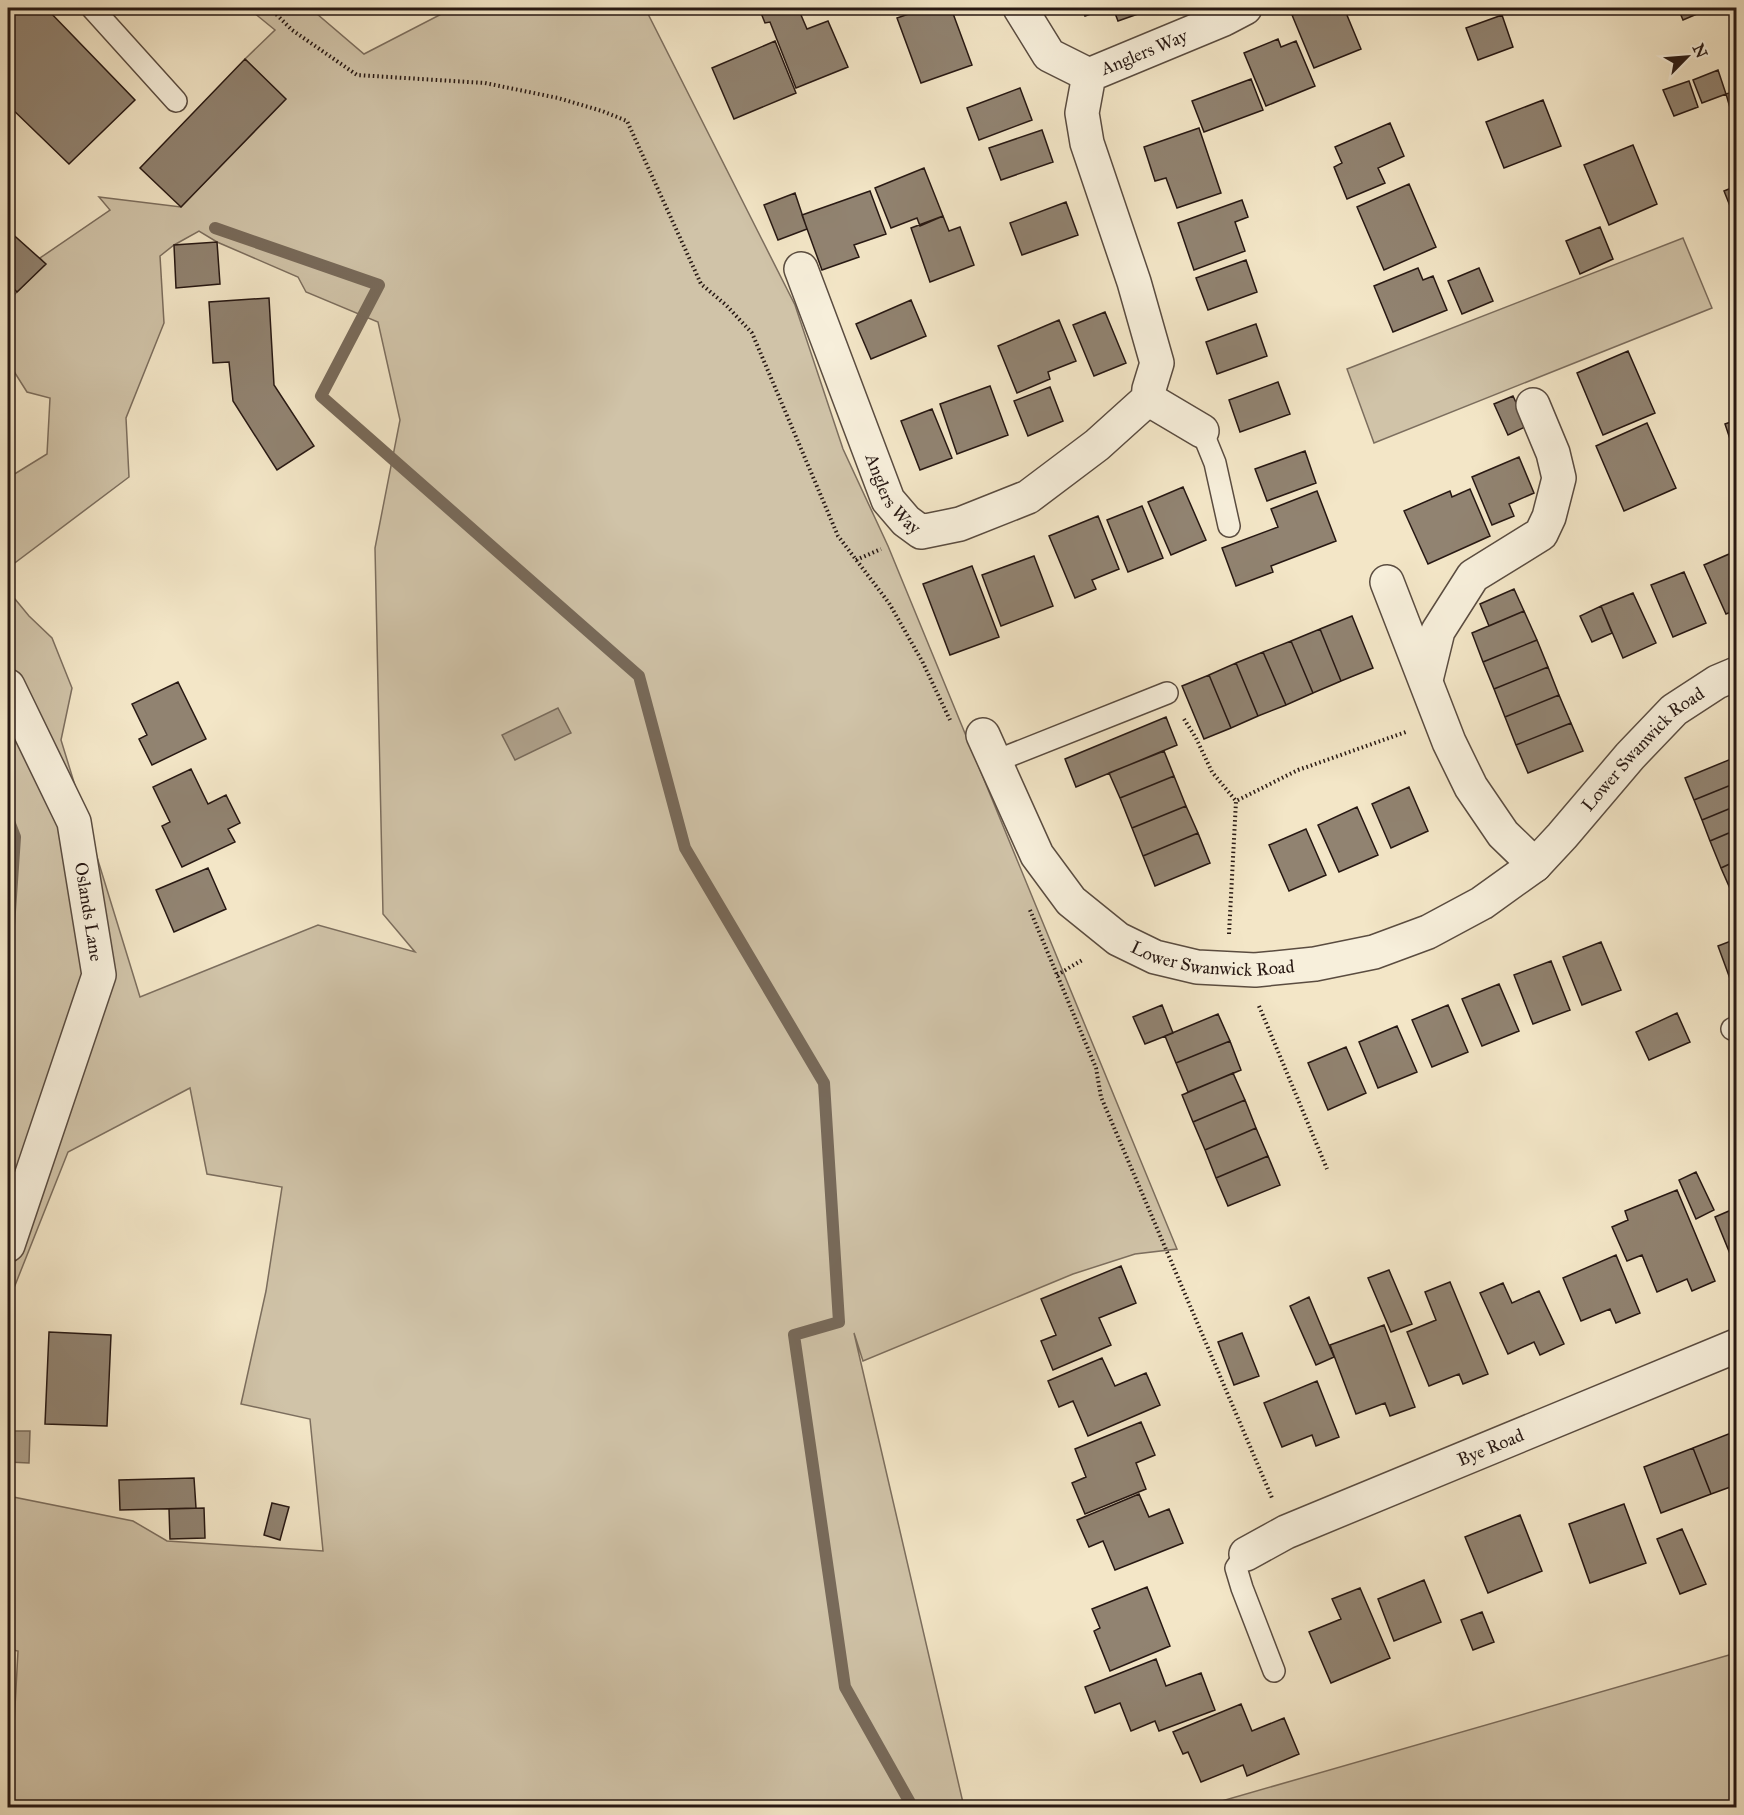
<svg xmlns="http://www.w3.org/2000/svg" width="1744" height="1815" viewBox="0 0 1744 1815" font-family="'IM FELL Great Primer',serif">
  <rect width="100%" height="100%" fill="#f3e6c7"/>
  <filter id="stains"><feTurbulence type="fractalNoise" baseFrequency=".00333" numOctaves="4"/><feColorMatrix values="0 0 0 0 .2 0 0 0 0 .09 0 0 0 0 .02 0 0 0 .5 -.17"/></filter>
  <radialGradient id="worn" r=".72"><stop offset=".6" stop-color="#630" stop-opacity="0"/><stop offset="1" stop-color="#630" stop-opacity=".3"/></radialGradient>
  <path fill="#d0c3a8" stroke="#7c6e5e" stroke-width="1.5" d="M248,8H310L364,54L453,8H645L795,305L843,449L888,546L1177,1249L1135,1254L1073,1274L863,1361L854,1333L964,1807H8V1745L13,1744L18,1651L8,1649V1496L133,1521L167,1541L323,1551L310,1419L241,1404L266,1291L282,1187L207,1174L190,1088L68,1152L8,1303V599H15L29,616L52,638L72,688L61,740L140,997L318,925L415,952L383,914L375,548L400,420L378,322L306,292L298,277L217,242L199,231L174,245L160,256L164,323L126,418L129,477L8,568V478L47,454L50,398L27,392L8,362V301L45,264L40,258L110,210L99,197L181,207L285,99L245,59L275,30Z
    M1683,238L1712,308L1374,443L1347,369Z
    M1736,1653V1807H1201Z"/>
  <path fill="#aea08a" stroke="#786a5a" stroke-width="1.5" d="M558,708L571,733L515,760L502,735Z
    M8,1431H30L29,1463L8,1462Z"/>
  <g fill="none" stroke-linecap="round" stroke-linejoin="round">
    <path stroke="#786a5a" stroke-width="12" d="M215,228L379,285L321,396L639,676L685,848L824,1083L839,1322L794,1335L845,1687L913,1808
      M8,819L15,837L8,941"/>
  </g>
  <path fill="#918371" stroke="#271813" stroke-width="1.5" d="M8,8H46L135,100L69,164L8,105Z
    M166,8H178L172,13Z
    M759,8H798L807,29L828,21L848,67L796,88L770,22L765,23Z
    M926,8H951L972,65L921,83L897,18Z
    M1082,8H1108L1085,16Z
    M1113,8H1155L1118,21Z
    M1310,8H1327L1329,13L1344,8L1361,49L1314,68L1292,15Z
    M1678,8H1711L1683,20Z
    M1502,15L1513,47L1478,60L1466,28Z
    M1278,39L1281,47L1296,41L1315,86L1266,106L1244,53Z
    M775,41L796,93L734,119L712,68Z
    M245,59L286,99L181,207L140,168Z
    M1718,70L1726,94L1702,103L1693,80Z
    M1251,79L1263,110L1204,132L1192,101Z
    M1689,81L1698,107L1674,116L1663,90Z
    M1020,88L1032,120L979,140L967,108Z
    M1736,91V117L1733,118L1726,94Z
    M1543,100L1561,146L1504,168L1486,122Z
    M1390,123L1404,156L1378,168L1385,183L1347,199L1334,167L1342,163L1335,147Z
    M1199,128L1221,193L1177,208L1166,178L1155,181L1144,147Z
    M1042,130L1053,162L1001,180L989,148Z
    M1633,145L1657,204L1609,225L1584,165Z
    M924,168L943,216L920,226L917,218L891,228L875,188Z
    M1409,184L1436,247L1384,270L1357,207Z
    M1736,186V221L1724,191Z
    M870,191L886,234L854,245L859,257L822,270L802,215Z
    M795,193L807,229L778,240L764,205Z
    M1242,200L1248,217L1235,222L1245,251L1194,270L1178,223Z
    M1066,202L1078,235L1022,255L1010,223Z
    M943,216L949,231L960,227L974,265L930,282L911,228Z
    M1600,227L1613,259L1580,274L1566,241Z
    M8,230L46,264L17,292L8,283Z
    M217,242L220,284L176,288L174,245Z
    M1246,260L1257,292L1208,310L1196,278Z
    M1418,268L1423,280L1433,276L1447,310L1393,332L1374,286Z
    M1479,268L1493,301L1462,314L1448,281Z
    M269,298L274,385L314,446L277,470L233,401L229,362L213,363L209,302Z
    M911,300L926,336L871,359L856,324Z
    M1105,312L1126,363L1094,376L1073,325Z
    M1059,320L1076,361L1048,372L1050,379L1017,393L998,346Z
    M1256,324L1267,356L1217,374L1206,342Z
    M1628,351L1655,413L1603,435L1577,373Z
    M1278,382L1290,414L1240,432L1229,400Z
    M990,386L1008,435L957,454L940,404Z
    M1050,387L1063,421L1028,436L1014,401Z
    M1513,396L1527,426L1508,435L1494,404Z
    M932,409L952,458L920,470L901,421Z
    M1736,420V457L1725,424Z
    M1647,423L1676,488L1624,511L1596,446Z
    M1305,451L1316,483L1267,501L1255,469Z
    M1519,457L1534,493L1509,504L1514,516L1492,525L1472,477Z
    M1183,487L1206,540L1171,555L1148,502Z
    M1470,489L1490,536L1428,564L1404,511L1450,491L1452,497Z
    M1317,491L1336,541L1271,566L1273,572L1236,586L1222,548L1278,527L1271,509Z
    M1142,506L1163,558L1128,572L1107,520Z
    M1098,516L1119,569L1092,580L1096,589L1075,598L1049,536Z
    M1736,551V610L1726,614L1704,565Z
    M1034,556L1053,606L1001,626L982,575Z
    M972,566L999,637L950,655L923,584Z
    M1684,572L1706,623L1673,637L1651,585Z
    M1514,589L1524,611L1489,626L1480,604Z
    M1633,593L1656,643L1623,658L1601,606Z
    M1601,606L1612,633L1592,642L1580,616Z
    M1524,611L1537,640L1483,662L1472,633Z
    M1352,616L1373,668L1341,681L1320,629Z
    M1320,629L1341,681L1313,693L1291,641Z
    M1537,640L1548,667L1494,689L1483,662Z
    M1291,641L1313,693L1286,705L1263,652Z
    M1263,652L1286,705L1258,716L1236,663Z
    M1236,663L1258,716L1231,728L1209,675Z
    M1548,667L1559,695L1505,717L1494,689Z
    M1209,675L1231,728L1204,739L1182,686Z
    M178,682L206,739L152,765L139,739L147,735L132,704Z
    M1559,695L1571,723L1516,745L1505,717Z
    M1166,717L1177,745L1076,787L1065,759Z
    M1571,723L1583,751L1528,773L1516,745Z
    M1164,751L1174,776L1120,798L1109,773Z
    M1736,757V783L1694,800L1685,778Z
    M191,769L208,804L226,795L240,823L228,829L235,842L182,867L162,826L170,822L153,787Z
    M1174,776L1186,806L1132,828L1120,798Z
    M1736,783V806L1702,820L1694,800Z
    M1409,787L1428,831L1391,848L1372,804Z
    M1186,806L1198,833L1143,856L1132,828Z
    M1736,806V830L1710,841L1702,820Z
    M1357,807L1378,855L1339,872L1318,825Z
    M1306,829L1326,875L1289,891L1269,845Z
    M1736,830V861L1721,868L1710,841Z
    M1198,833L1210,863L1155,886L1143,856Z
    M1736,861V891L1732,893L1721,868Z
    M208,868L226,909L174,932L156,890Z
    M1736,939V995L1718,946Z
    M1601,942L1621,990L1582,1005L1563,957Z
    M1551,961L1570,1010L1533,1024L1514,975Z
    M1499,984L1519,1031L1482,1046L1462,999Z
    M1162,1005L1173,1033L1145,1044L1133,1017Z
    M1448,1005L1468,1052L1432,1067L1412,1020Z
    M1677,1013L1690,1042L1649,1060L1636,1032Z
    M1218,1014L1230,1041L1176,1063L1165,1036Z
    M1397,1026L1417,1072L1378,1088L1359,1042Z
    M1230,1041L1241,1070L1188,1092L1176,1063Z
    M1346,1047L1366,1093L1328,1110L1308,1063Z
    M1233,1073L1245,1100L1193,1122L1182,1095Z
    M1245,1100L1256,1128L1205,1150L1193,1122Z
    M1256,1128L1268,1156L1216,1178L1205,1150Z
    M1268,1156L1280,1185L1228,1206L1216,1178Z
    M1696,1172L1714,1210L1696,1219L1679,1180Z
    M1677,1190L1715,1281L1692,1291L1687,1279L1657,1292L1642,1255L1627,1261L1612,1227L1628,1220L1625,1211Z
    M1736,1208V1259L1733,1261L1715,1217Z
    M1616,1255L1640,1313L1616,1323L1610,1309L1581,1321L1563,1278Z
    M1121,1266L1136,1303L1099,1318L1111,1345L1053,1370L1041,1341L1056,1335L1041,1299Z
    M1389,1270L1412,1324L1391,1332L1368,1278Z
    M1450,1282L1488,1374L1463,1384L1459,1374L1429,1386L1407,1332L1436,1320L1425,1292Z
    M1503,1283L1512,1303L1539,1291L1564,1344L1540,1355L1534,1342L1508,1354L1480,1293Z
    M1309,1297L1334,1357L1316,1365L1290,1306Z
    M1384,1325L1415,1407L1390,1416L1385,1403L1356,1414L1330,1345Z
    M49,1332L111,1335L107,1426L45,1424Z
    M1242,1333L1259,1376L1234,1385L1218,1342Z
    M1102,1358L1115,1386L1146,1373L1160,1405L1088,1436L1073,1401L1059,1407L1048,1381Z
    M1317,1381L1339,1437L1316,1446L1312,1435L1282,1447L1264,1403Z
    M1141,1422L1155,1455L1136,1463L1146,1489L1085,1514L1072,1483L1086,1477L1075,1449Z
    M1736,1431V1485L1711,1494L1693,1448Z
    M1693,1448L1711,1494L1661,1513L1644,1467Z
    M194,1478L196,1508L120,1510L119,1480Z
    M1139,1494L1149,1517L1169,1509L1183,1543L1115,1570L1103,1541L1089,1547L1077,1520Z
    M272,1503L289,1507L280,1540L264,1535Z
    M1624,1504L1646,1563L1590,1583L1569,1524Z
    M204,1508L205,1538L170,1539L169,1509Z
    M1520,1515L1542,1571L1488,1593L1465,1537Z
    M1682,1529L1706,1584L1680,1594L1657,1539Z
    M1424,1580L1441,1622L1394,1641L1378,1599Z
    M1147,1587L1170,1646L1110,1671L1094,1631L1100,1628L1092,1609Z
    M1360,1588L1390,1658L1331,1683L1309,1632L1341,1619L1332,1599Z
    M1482,1612L1494,1642L1473,1650L1461,1620Z
    M1156,1659L1166,1686L1201,1673L1215,1710L1159,1731L1155,1721L1131,1731L1120,1703L1095,1713L1085,1687Z
    M1241,1704L1252,1731L1284,1718L1299,1754L1247,1776L1243,1765L1201,1782L1188,1752L1183,1754L1173,1732Z"/>
  <g fill="none" stroke-linecap="round" stroke-linejoin="round">
    <defs>
      <path id="service" d="M92,8L176,101
        M1202,431L1215,463L1229,526
        M996,761L1167,693
        M1732,1029L1736,1027
        M1246,1554L1236,1568L1242,1588L1274,1671"/>
      <g id="minor">
        <path d="M1020,8L1049,55L1089,75"/>
        <path id="s1" d="M801,269L888,500L906,521L921,532L960,524L1028,497L1097,445L1148,399L1149,389L1157,363L1134,282L1087,143L1082,113L1089,75L1224,19L1245,8"/>
        <path d="M1148,399L1202,431"/>
        <path d="M1387,582L1449,742L1471,787L1503,834L1535,865"/>
        <path d="M1426,680L1438,631L1473,576L1541,534L1549,517L1559,478L1553,453L1533,405"/>
        <path id="s2" d="M8,686L74,822L99,975L8,1245"/>
        <path id="s3" d="M983,735L1037,855L1071,901L1118,939L1155,957L1197,967L1255,970L1315,964L1374,952L1428,932L1482,903L1535,865L1562,836L1630,756L1674,710L1717,682L1736,674"/>
        <path id="s4" d="M1246,1554L1286,1532L1736,1346"/>
      </g>
    </defs>
    <use href="#service" stroke="#5a4c40" stroke-width="24"/>
    <use href="#minor" stroke="#5a4c40" stroke-width="36"/>
    <path stroke="#271813" stroke-width="4" stroke-dasharray="1.5 3" stroke-linecap="butt" d="M270,8L292,30L357,75L485,83L558,98L602,111L627,121L701,284L726,305L752,333L838,536L889,603L922,661L950,720
      M856,560L881,549
      M1184,719L1196,738L1212,772L1236,801
      M1030,910L1096,1068L1101,1097L1272,1498
      M1229,934L1236,801L1298,770L1406,732
      M1057,975L1084,959
      M1259,1006L1327,1169"/>
    <use href="#service" stroke="#f7efdb" stroke-width="21"/>
    <use href="#minor" stroke="#f7efdb" stroke-width="33"/>
  </g>
  <g text-anchor="middle" dominant-baseline="central" stroke-width="4.5" stroke-linejoin="round" paint-order="stroke">
    <g font-size="18" fill="#271813" stroke="#f7efdb">
      <text stroke="none"><textPath href="#s1" startOffset="958">Anglers Way</textPath></text>
      <text stroke="none"><textPath href="#s1" startOffset="244">Anglers Way</textPath></text>
      <text stroke="none"><textPath href="#s3" startOffset="855">Lower Swanwick Road</textPath></text>
      <text stroke="none"><textPath href="#s2" startOffset="242">Oslands Lane</textPath></text>
      <text stroke="none"><textPath href="#s3" startOffset="348">Lower Swanwick Road</textPath></text>
      <text stroke="none"><textPath href="#s4" startOffset="267">Bye Road</textPath></text>
    </g>
  </g>
  <rect width="1744" height="1815" fill="none" stroke="#f3e6c7" stroke-width="30"/>
  <rect x="9" y="9" width="1726" height="1797" fill="none" stroke="#271813" stroke-width="3"/>
  <rect x="15" y="15" width="1714" height="1785" fill="none" stroke="#271813" stroke-width="1.5"/>
  <g transform="translate(1687 57) rotate(65)" stroke="#f7efdb" stroke-width="4.5" paint-order="stroke">
  <path d="M0-4.5L10 22L0 15L-10 22Z" fill="#271813"/>
  <text y="-9" font-size="16" font-weight="bold" text-anchor="middle" fill="#271813">N</text>
  </g>
  <rect width="100%" height="100%" filter="url(#stains)"/>
  <rect width="100%" height="100%" fill="url(#worn)"/>
</svg>
